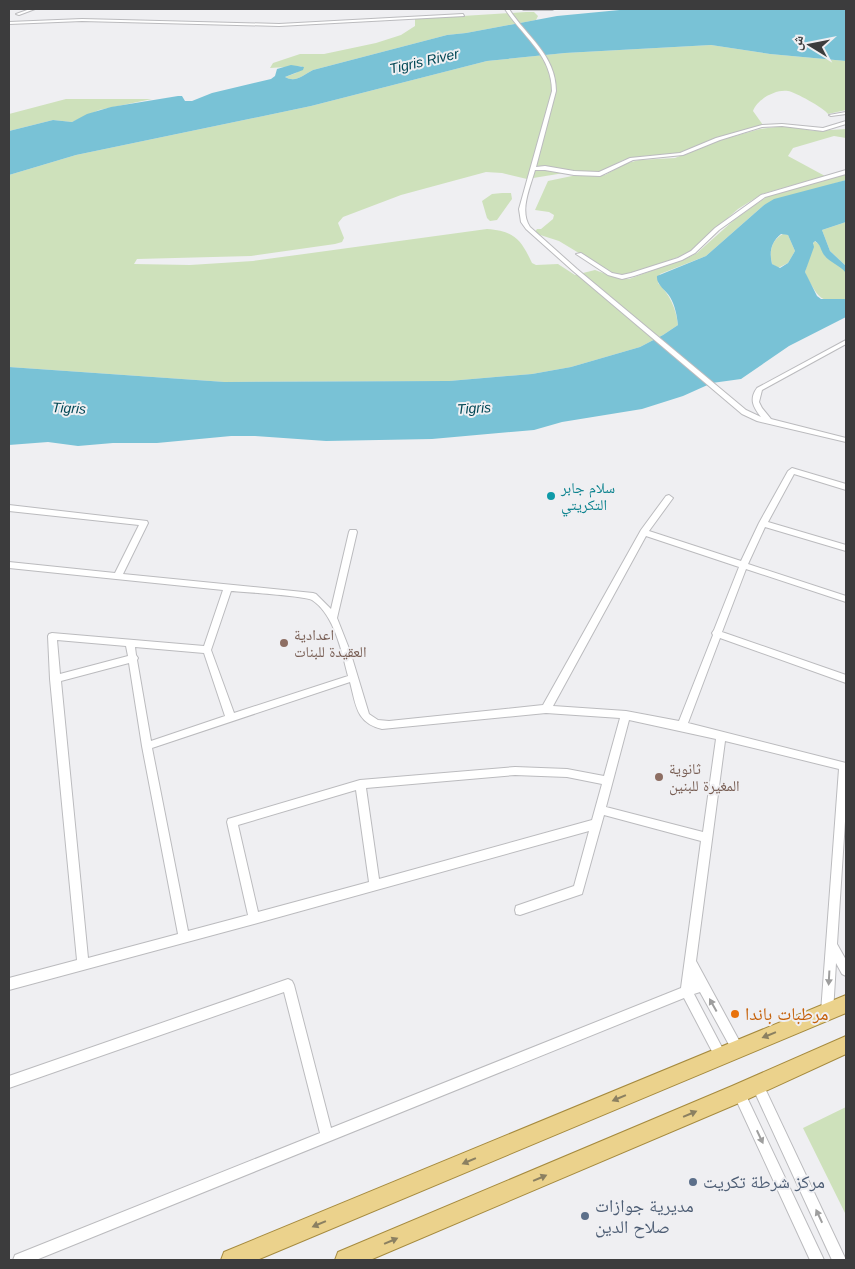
<svg xmlns="http://www.w3.org/2000/svg" width="855" height="1269" viewBox="0 0 855 1269" font-family="Arial,'Noto Naskh Arabic',sans-serif">
  <rect width="100%" height="100%" fill="#efeff2"/>
  <path fill="#cee1bb" d="M526,12H534L538,16L536,20L466,33L447,35L313,70C303,75 296,83 285,77L296,73L302,66L270,68L273,63L300,54H324L376,43L401,35L415,26V19Z
    M711,45L770,54L846,61V110L828,114C824,108 795,92 788,91C776,89 757,99 753,111L763,125L712,140L679,154L644,156L623,160L600,172L564,173L527,179L502,173L486,172L401,195L343,217L338,223L344,238L342,242L335,244L251,256L137,259L134,264L190,265L253,261L487,229C515,231 521,240 532,263L536,265L558,264L575,275L595,270L617,278L629,279L689,257L697,253L734,220L768,196L846,174V180L764,205L706,256L660,274L658,283C670,295 676,308 678,325L663,335L640,347L571,367L532,374L449,381L225,382L9,367V175L76,155L311,106L487,61L565,53Z
    M66,99H152L99,110L72,122L53,120L9,131V114Z
    M784,126L815,131L846,129V138L834,136L793,148L788,156L825,176L762,194L738,209L687,254L630,274L622,275L612,273L559,241L534,233L537,229H541L553,219L554,215L549,212L535,210L548,181L572,176L605,175L624,164L639,160L675,158L717,141L760,129Z
    M502,193H511L512,199L497,220L490,221L487,218L482,201L492,194Z
    M846,222V266L830,251L822,230Z
    M783,234L788,235L795,251L788,263L778,268L772,264C769,252 771,240 783,234Z
    M814,241L819,244L825,256L843,268L846,273V299C828,302 822,303 812,286C809,281 806,277 805,272Z
    M846,1107V1215L803,1128Z"/>
  <path fill="#79c2d6" fill-rule="evenodd" d="M630,9H846V61L770,54L711,45L565,53L487,61L311,106L76,155L9,175V131L53,120L72,122L87,114L111,107L178,96H182L185,101H192L212,93L271,79L275,76L277,69L291,65L304,67L303,70L285,77C296,83 303,75 313,70L447,35L466,33L557,16Z
    M846,180V222L822,230L830,251L846,266V273C840,265 830,263 824,255C820,249 821,245 815,241L813,243L814,247L805,272L817,296L821,299H846V317L789,346L741,379L712,383L683,396L642,409L562,422L534,430L432,439L326,441L255,436H231L157,443H113L78,446L48,442L9,445V367L225,382L449,381L532,374L571,367L640,347L663,335L678,325C677,316 675,305 670,297C666,290 656,285 657,276L706,256L764,205L774,199ZM781,234L788,235L795,251L788,263L780,268L772,264C769,252 771,242 781,234Z"/>
  <g fill="none" stroke-linecap="round" stroke-linejoin="round">
    <defs>
      <path id="street" d="M30,9H35L19,15L16,14Z
        M505,9H509C527,37 556,55 556,91L536,167L545,166L574,171L599,172L630,158L680,153L716,138L762,125L782,124L823,128L846,121V124L823,131L782,126L762,127L720,140L683,155L633,160L600,176L574,175L545,170H535C530,188 519,211 530,227L577,269L746,410L761,417C753,407 749,399 757,388L846,340V344L762,390L759,402L762,408L771,419L846,438V442L757,421L742,414L573,271L526,229L521,222L519,209L552,91C552,55 523,37 505,9Z
        M522,9H554L552,10H524Z
        M463,14L464,16L279,26L82,21L9,24V22L82,19L279,24Z
        M846,112V114L831,116L829,115Z
        M846,170V174L765,197L719,230L695,253L682,260L634,276L622,279L608,275L576,254L581,253L612,273L622,275L631,273L678,258L691,251L715,228L761,195Z
        M792,468L846,484V490L794,474L768,522L846,545V551L765,527L748,564L846,596V602L746,569L722,632L846,675V683L720,638L688,723L846,763V806L837,944L846,960V976L842,974L836,963L833,1012L831,1016L827,1018L823,1016L821,1012L839,769L725,741L696,961L741,1044L743,1048L741,1052L737,1054L733,1052L700,992L694,994L726,1055L724,1059L720,1061L716,1059L684,998L36,1260H13L15,1255L320,1133L284,992L9,1088V1076L288,979L292,981L294,985L331,1128L681,988L701,841L604,815L582,894L520,915L516,914L515,910L516,906L574,886L589,831L254,924L9,990V978L77,960L50,679L48,636L49,634L52,633L204,646L223,590L9,568V562L115,573L139,525L9,511V505L147,521L148,523L123,574L313,593L316,594L331,609L349,532L350,530H356L357,532L337,618L350,651L369,714L378,720L389,721L543,705L641,530L666,496L669,495L673,498L649,531L741,561L759,523L788,471ZM646,536L739,567L714,630L712,633L713,635L679,721L626,711L553,706ZM231,591C244,592 305,596 312,600C334,614 342,652 348,676L234,713L211,650ZM57,640L126,646L128,656L60,674ZM135,647L204,653L225,716L151,741L137,660L138,658L136,655ZM129,663L142,746L178,934L88,958L61,681ZM350,682C356,705 356,723 382,729L546,713L620,718L604,776L567,769L515,767L360,780L228,819L227,822L248,915L188,931L152,748ZM629,720L716,739L703,832L606,807ZM515,775L567,777L602,784L592,820L379,879L366,788ZM356,790L369,882L258,912L238,825Z
        M757,1078L761,1080L846,1260H832L751,1084L753,1080Z
        M739,1087L743,1089L824,1260H810L733,1093L735,1089Z"/>
      <path id="primary" d="M846,995V1013L257,1260H221L224,1252Z
        M846,1036V1054L746,1100L370,1260H335L338,1252L732,1086Z"/>
    </defs>
    <use href="#street" stroke="#bbbbbe" stroke-width="2"/>
    <use href="#primary" stroke="#a58a3e" stroke-width="2"/>
    <use href="#street" fill="#fff" fill-rule="evenodd"/>
    <use href="#primary" fill="#ebd28c" fill-rule="evenodd"/>
  </g>
  <defs><path id="oneway-solid" d="M-6-.8H1V-3.2L6.5 0L1 3.2V.8H-6Z" transform="scale(1.25)"/></defs>
  <g fill="#9e9e9e">
    <use href="#oneway-solid" transform="translate(829 978) rotate(93)"/>
    <use href="#oneway-solid" transform="translate(713 1005) rotate(-119)"/>
    <use href="#oneway-solid" transform="translate(760 1137) rotate(65)"/>
    <use href="#oneway-solid" transform="translate(819 1216) rotate(-115)"/>
  </g>
  <g fill="#8b8061">
    <use href="#oneway-solid" transform="translate(769 1035) rotate(158)"/>
    <use href="#oneway-solid" transform="translate(619 1098) rotate(157)"/>
    <use href="#oneway-solid" transform="translate(690 1114) rotate(-23)"/>
    <use href="#oneway-solid" transform="translate(469 1161) rotate(157)"/>
    <use href="#oneway-solid" transform="translate(540 1178) rotate(-23)"/>
    <use href="#oneway-solid" transform="translate(319 1224) rotate(157)"/>
    <use href="#oneway-solid" transform="translate(391 1241) rotate(-23)"/>
  </g>
  <circle fill="#0f9aa8" stroke="#efeff2" stroke-width="2" cx="551" cy="496" r="5"/>
  <g fill="#8d6e63" stroke="#efeff2" stroke-width="2">
    <circle cx="284" cy="643" r="5"/>
    <circle cx="659" cy="777" r="5"/>
  </g>
  <circle fill="#e8710a" stroke="#efeff2" stroke-width="2" cx="735" cy="1014" r="5"/>
  <g fill="#5c6f8a" stroke="#efeff2" stroke-width="2">
    <circle cx="693" cy="1182" r="5"/>
    <circle cx="585" cy="1216" r="5"/>
  </g>
  <g text-anchor="middle" dominant-baseline="central" stroke-width="4" stroke-linejoin="round" paint-order="stroke">
    <g font-size="14" font-style="italic" fill="#014755" stroke="#efeff2">
      <text transform="translate(424 61) rotate(-13)">Tigris River</text>
      <text transform="translate(69 408) rotate(3)">Tigris</text>
      <text transform="translate(474 408) rotate(-3)">Tigris</text>
    </g>
    <g font-size="15" fill="#0d838f" stroke="#efeff2" text-anchor="start">
      <text x="561" y="487">سلام جابر<tspan x="561" dy="17">التكريتي</tspan></text>
    </g>
    <g font-size="15" fill="#785e54" stroke="#efeff2" text-anchor="start">
      <text x="294" y="634">اعدادية<tspan x="294" dy="17">العقيدة للبنات</tspan></text>
      <text x="669" y="768">ثانوية<tspan x="669" dy="17">المغيرة للبنين</tspan></text>
    </g>
    <g font-size="18" fill="#c56008" stroke="#efeff2" text-anchor="start">
      <text x="745" y="1014">مرطبات باندا</text>
    </g>
    <g font-size="18" fill="#4e5e75" stroke="#efeff2" text-anchor="start">
      <text x="703" y="1182">مركز شرطة تكريت</text>
      <text x="595" y="1206">مديرية جوازات<tspan x="595" dy="21">صلاح الدين</tspan></text>
    </g>
  </g>
  <rect width="855" height="1269" fill="none" stroke="#3c3c3d" stroke-width="20"/>
  <g transform="translate(810 45) rotate(280)" stroke="#efeff2" stroke-width="4" paint-order="stroke">
  <path d="M0-4L9 19L0 12L-9 19Z" fill="#3c3c3d"/>
  <text y="-8" font-size="14" font-weight="bold" text-anchor="middle" fill="#3c3c3d">ش</text>
  </g>
</svg>
